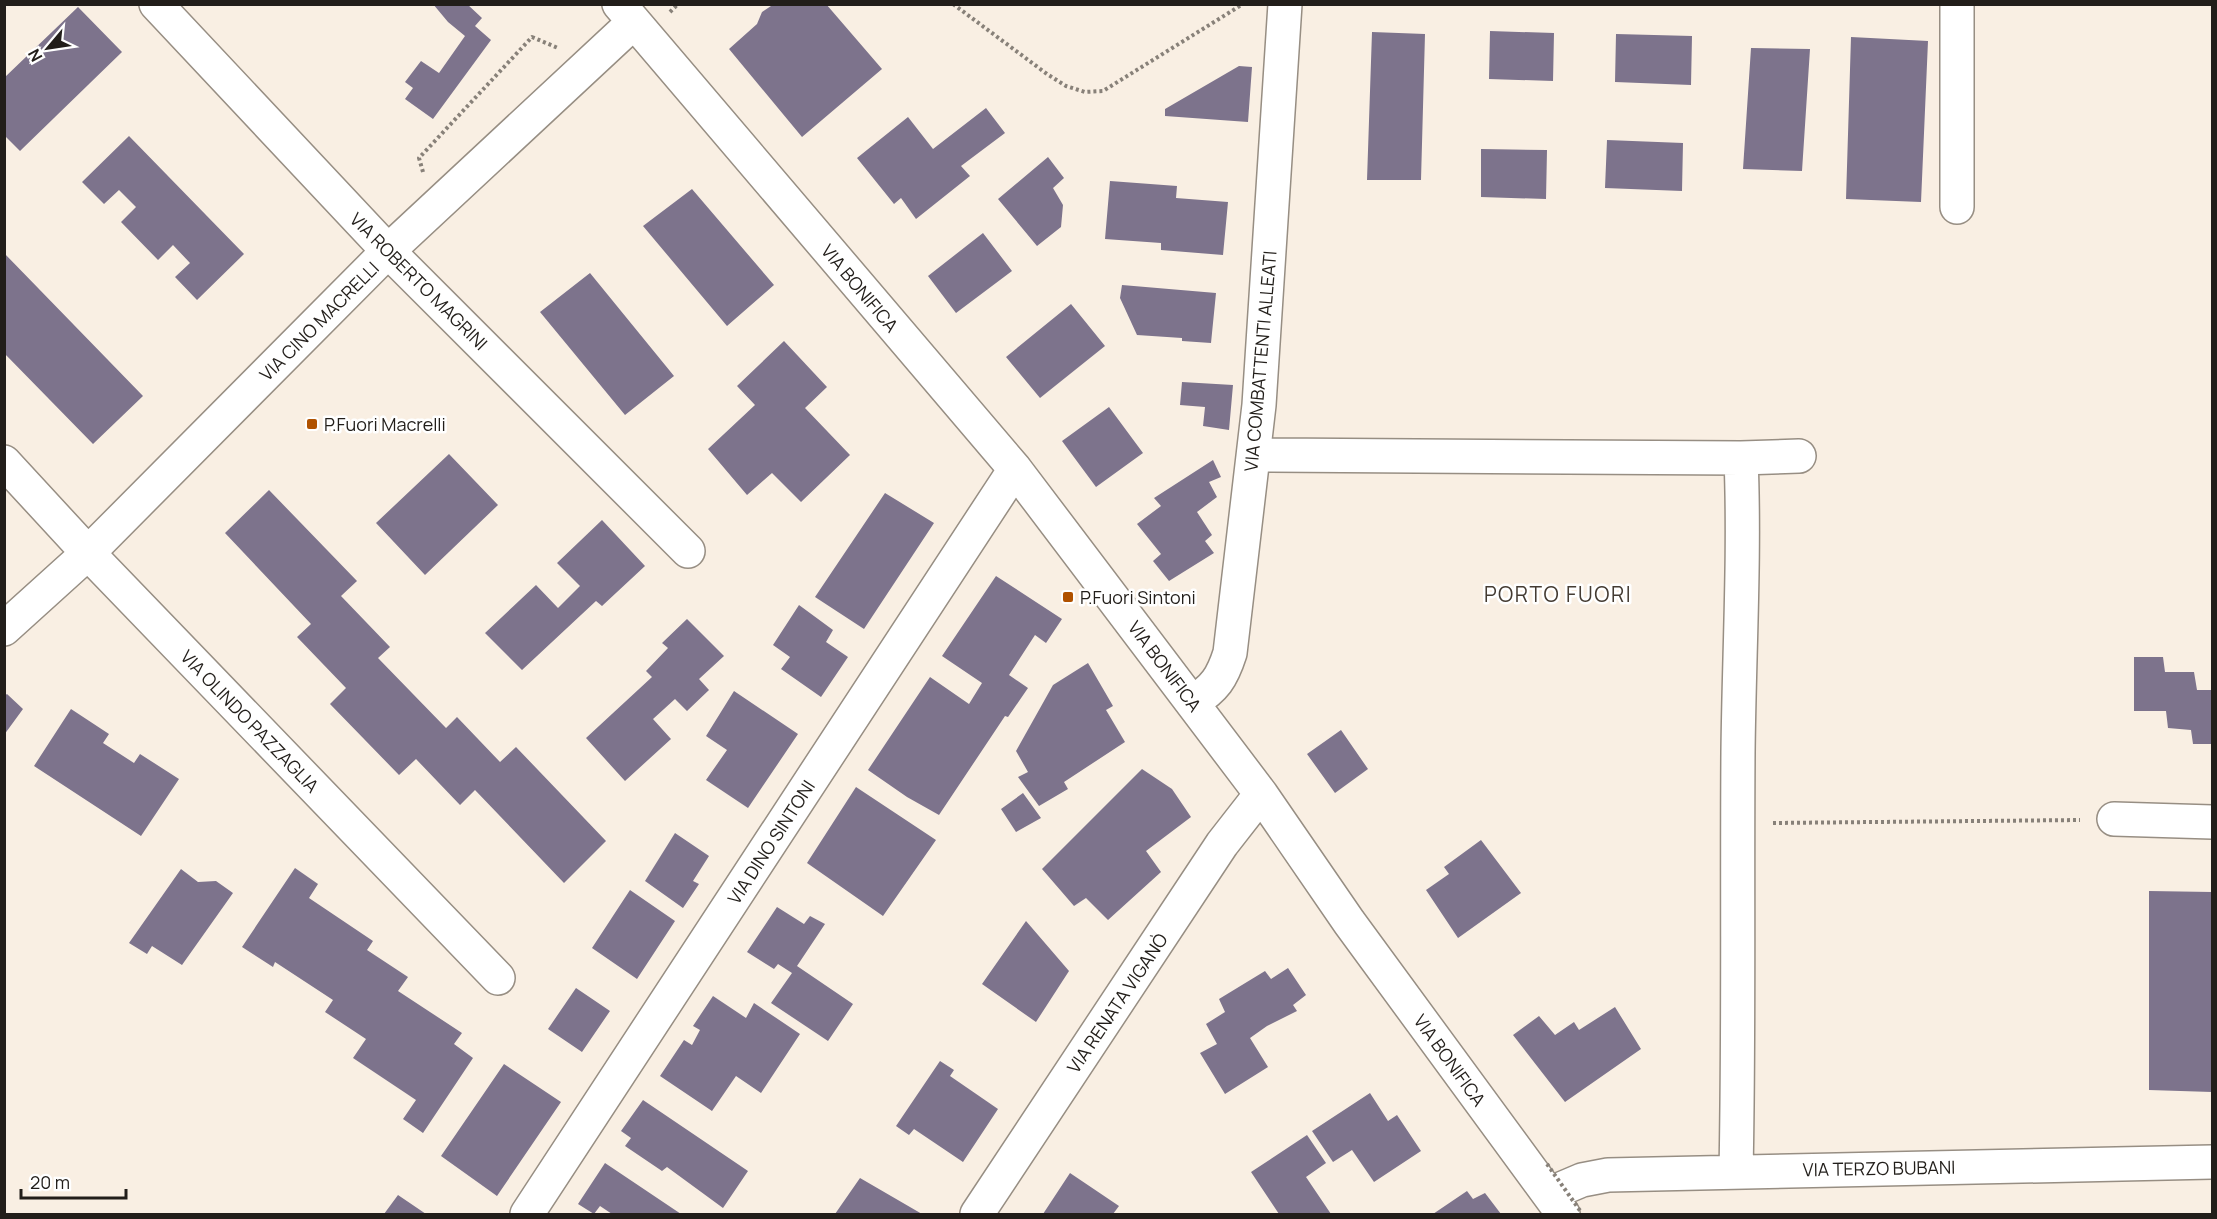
<svg xmlns="http://www.w3.org/2000/svg" width="2217" height="1219" viewBox="0 0 2217 1219" font-family="Manrope,sans-serif">
  <rect width="100%" height="100%" fill="#f9efe3"/>
  <path fill="#7d738c" d="M433,4H467L482,18L475,26L491,40L433,119L405,99L413,88L405,82L421,61L439,73L465,36L448,22Z
    M774,4H826L882,69L802,137L729,49L757,24L762,12Z
    M78,7L122,52L20,151L4,135V78Z
    M1490,31L1554,33L1553,81L1489,79Z
    M1372,32L1425,34L1421,180H1367Z
    M1616,34L1692,36L1691,85L1615,82Z
    M1851,37L1928,41L1921,202L1846,199Z
    M1751,48L1810,49L1802,171L1743,169Z
    M1239,66L1252,67L1248,122L1165,116V109Z
    M986,108L1005,133L961,166L970,176L916,219L901,198L894,204L857,158L908,117L933,149Z
    M129,136L244,254L197,300L175,277L190,263L173,245L158,260L121,222L136,207L119,190L104,204L82,182Z
    M1607,140L1683,143L1682,191L1605,188Z
    M1481,149L1547,150L1546,199L1481,197Z
    M1048,157L1064,178L1053,188L1063,205L1061,227L1037,246L998,199Z
    M1110,181L1177,186L1176,198L1228,202L1223,255L1161,250V243L1105,239Z
    M692,189L774,285L727,326L643,226Z
    M983,233L1012,271L956,313L928,276Z
    M4,253L143,396L93,444L4,353Z
    M590,273L674,376L625,415L540,312Z
    M1122,285L1216,293L1211,343L1182,341V338L1137,335L1120,298Z
    M1071,304L1105,346L1040,398L1006,357Z
    M784,341L827,387L805,408L850,455L801,502L772,473L747,495L708,449L755,405L737,386Z
    M1182,382L1233,385L1229,430L1203,426L1205,407L1180,405Z
    M1109,407L1143,453L1096,487L1062,441Z
    M449,454L498,505L425,575L376,523Z
    M1213,460L1221,477L1209,482L1217,497L1197,512L1212,535L1205,541L1214,553L1169,581L1153,561L1161,554L1137,524L1161,506L1154,498Z
    M269,490L357,581L341,596L390,647L378,658L446,728L457,717L500,762L516,747L606,841L564,883L475,790L460,805L416,759L399,775L330,704L346,688L297,637L311,624L225,533Z
    M885,493L934,523L864,629L815,597Z
    M602,520L645,566L602,606L596,601L522,670L485,633L536,585L558,608L580,586L557,563Z
    M996,576L1062,619L1046,643L1035,635L1009,675L1028,688L1008,717L1005,716L939,815L907,797L868,770L930,677L969,704L982,683L942,656Z
    M799,605L833,630L826,642L848,657L821,697L781,669L790,657L773,645Z
    M687,619L724,656L699,679L709,690L687,711L675,699L653,719L671,739L625,781L586,738L652,677L646,671L668,648L662,643Z
    M2134,657H2163L2165,672H2194L2197,690H2212V744H2193L2191,730L2168,728L2166,711H2134Z
    M1088,663L1113,706L1106,710L1125,742L1064,782L1068,789L1039,806L1018,777L1028,772L1016,751L1053,685Z
    M734,691L798,734L748,808L706,780L727,750L706,736Z
    M7,694L23,709L4,735V696Z
    M71,709L109,734L103,743L134,763L140,754L179,779L141,836L34,766Z
    M1341,730L1368,769L1335,793L1307,754Z
    M1142,769L1172,789L1191,817L1146,851L1161,872L1108,920L1086,898L1074,906L1042,869Z
    M856,787L936,840L883,916L807,863Z
    M1023,793L1041,818L1016,832L1001,809Z
    M675,833L709,856L693,881L699,884L683,908L645,881Z
    M1481,840L1521,893L1458,938L1426,890L1449,874L1444,867Z
    M295,868L318,884L309,898L373,941L367,950L408,977L398,991L462,1033L454,1044L473,1058L423,1133L403,1119L416,1100L353,1058L366,1039L325,1012L333,1000L275,962L273,967L242,947Z
    M181,869L198,882L216,881L233,893L182,965L152,946L147,954L129,943Z
    M630,890L675,921L637,979L592,948Z
    M2149,891L2212,892V1092L2149,1090Z
    M777,907L804,924L810,916L825,924L797,966L853,1004L828,1041L771,1003L792,973L778,964L774,969L747,952Z
    M1026,921L1069,971L1036,1022L982,984Z
    M1288,968L1306,995L1293,1005L1297,1011L1267,1026L1250,1038L1268,1067L1225,1094L1200,1053L1217,1044L1206,1024L1225,1012L1219,999L1265,971L1271,979Z
    M576,988L610,1011L582,1052L548,1029Z
    M713,996L746,1018L754,1003L800,1034L761,1093L736,1076L712,1111L660,1076L684,1040L692,1045L700,1030L693,1026Z
    M1615,1007L1641,1049L1565,1102L1513,1035L1539,1016L1555,1035L1574,1022L1579,1030Z
    M940,1061L954,1070L950,1076L998,1109L963,1162L914,1129L909,1135L896,1126Z
    M504,1064L561,1102L497,1196L441,1156Z
    M1370,1093L1388,1121L1397,1115L1421,1151L1374,1182L1352,1150L1333,1162L1312,1131Z
    M643,1100L748,1171L723,1208L667,1167L662,1171L625,1146L631,1138L621,1131Z
    M1307,1135L1326,1163L1306,1177L1331,1214H1279L1251,1172Z
    M605,1163L681,1214H612L600,1206L594,1214L578,1204Z
    M1070,1173L1119,1206L1113,1214H1043Z
    M860,1178L922,1214H835Z
    M1467,1191L1473,1199L1485,1193L1501,1214H1433Z
    M398,1195L426,1214H384Z"/>
  <g fill="none" stroke-linecap="round" stroke-linejoin="round">
    <defs>
      <path id="minor" d="M156,4L388,251L688,551
        M619,4L1015,469L1261,794L1349,922L1563,1214
        M1957,207V4
        M1254,455L1741,458C1745,556 1739,655 1738,753C1737,893 1739,1032 1736,1172
        M1741,458L1799,456
        M4,462L88,553L498,978
        M4,629L88,553L388,251L634,22
        M1193,702C1215,688 1222,678 1230,653L1259,405L1285,4
        M2114,819L2212,822
        M1549,1194L1582,1180L1608,1175L2212,1162
        M527,1214L1015,469
        M977,1214L1222,844L1261,794"/>
    </defs>
    <use href="#minor" stroke="#978e83" stroke-width="36"/>
    <path stroke="#888179" stroke-width="4" stroke-dasharray="3 3" stroke-linecap="butt" d="M953,4L1047,74L1066,86L1085,92L1103,91L1243,4
      M670,12L678,4
      M423,172L419,158L532,37L558,48
      M1773,823L2080,820"/>
    <use href="#minor" stroke="#fff" stroke-width="33"/>
    <path stroke="#888179" stroke-width="4" stroke-dasharray="3 3" stroke-linecap="butt" d="M1547,1164L1581,1212"/>
  </g>
  <g fill="#b05200" stroke="#fff" stroke-width="2">
    <rect x="306" y="418" width="12" height="12" rx="3"/>
    <rect x="1062" y="591" width="12" height="12" rx="3"/>
  </g>
  <g text-anchor="middle" dominant-baseline="central" stroke-width="5" stroke-linejoin="round" paint-order="stroke">
    <g font-size="18" fill="#221e1a" stroke="#fff">
      <text transform="translate(419 281) rotate(45)">VIA ROBERTO MAGRINI</text>
      <text transform="translate(860 288) rotate(50)">VIA BONIFICA</text>
      <text transform="translate(319 321) rotate(-45)">VIA CINO MACRELLI</text>
      <text transform="translate(1260 361) rotate(-85)">VIA COMBATTENTI ALLEATI</text>
      <text transform="translate(1165 666) rotate(53)">VIA BONIFICA</text>
      <text transform="translate(250 721) rotate(46)">VIA OLINDO PAZZAGLIA</text>
      <text transform="translate(771 842) rotate(-57)">VIA DINO SINTONI</text>
      <text transform="translate(1117 1003) rotate(-56)">VIA RENATA VIGANÒ</text>
      <text transform="translate(1450 1060) rotate(54)">VIA BONIFICA</text>
      <text transform="translate(1879 1168) rotate(-1)">VIA TERZO BUBANI</text>
    </g>
    <g font-size="18" fill="#221e1a" stroke="#fff" text-anchor="start">
      <text x="324" y="424">P.Fuori Macrelli</text>
      <text x="1080" y="597">P.Fuori Sintoni</text>
    </g>
    <g font-size="21" letter-spacing="1.5" fill="#443b32" stroke="#fff">
      <text x="1558" y="594">PORTO FUORI</text>
    </g>
  </g>
  <rect width="2217" height="1219" fill="none" stroke="#221e1a" stroke-width="12"/>
  <g transform="translate(48 48) rotate(241)" stroke="#ffffff" stroke-width="4.5" paint-order="stroke">
  <path d="M0-4.5L10 22L0 15L-10 22Z" fill="#221e1a"/>
  <text y="-9" font-size="16" font-weight="bold" text-anchor="middle" fill="#221e1a">N</text>
  </g>
  <path d="M21 1189v9h105v-9" fill="none" stroke="#221e1a" stroke-width="3"/>
  <text x="30" y="1189" font-size="18" fill="#221e1a" stroke="#ffffff" stroke-width="4.5" paint-order="stroke">20 m</text>
</svg>
